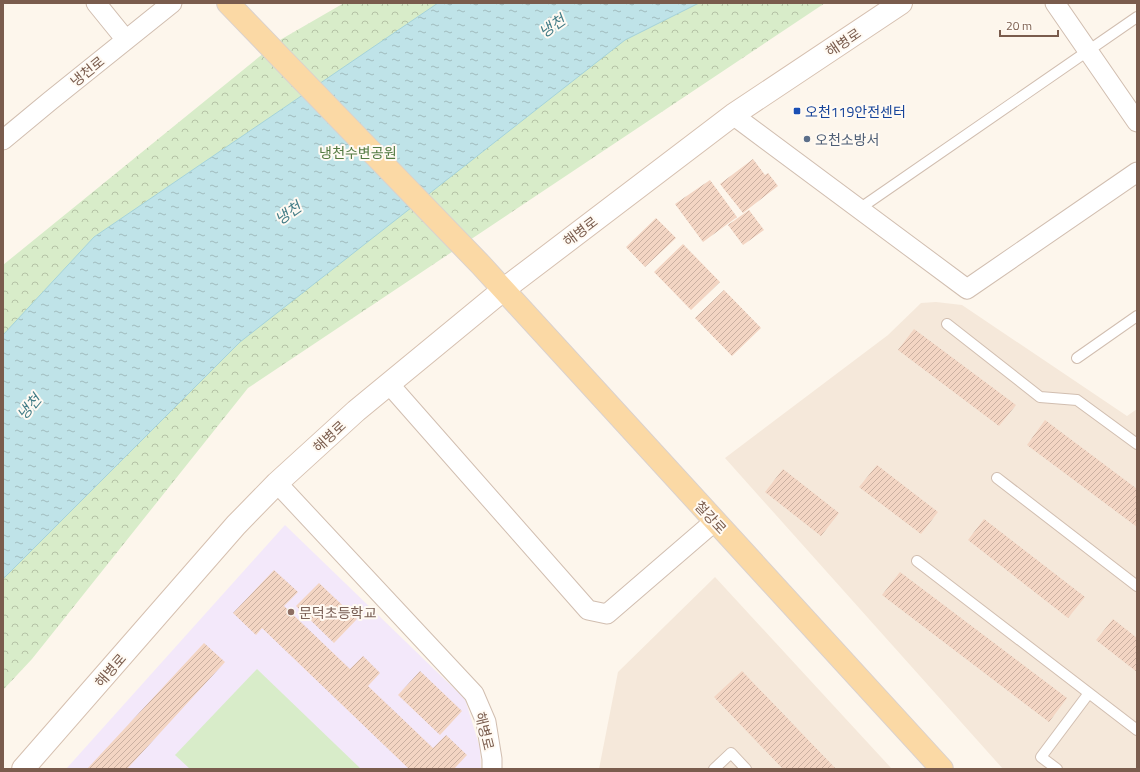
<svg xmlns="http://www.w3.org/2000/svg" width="1140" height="772" viewBox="0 0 1140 772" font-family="'Titillium Web','Noto Sans KR',sans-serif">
  <defs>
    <pattern id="park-crowns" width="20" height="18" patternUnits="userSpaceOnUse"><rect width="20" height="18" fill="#d8ecc9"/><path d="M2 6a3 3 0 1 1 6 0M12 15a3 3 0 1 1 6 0" fill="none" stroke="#b4c2a5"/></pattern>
    <pattern id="water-ripples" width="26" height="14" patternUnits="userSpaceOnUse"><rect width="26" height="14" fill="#bfe3e8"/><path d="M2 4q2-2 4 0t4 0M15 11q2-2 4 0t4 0" fill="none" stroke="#a0bbbe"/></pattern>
    <pattern id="building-hatch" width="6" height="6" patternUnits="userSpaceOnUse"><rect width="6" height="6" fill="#f3d5c3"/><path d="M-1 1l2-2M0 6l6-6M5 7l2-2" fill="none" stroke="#cab0a1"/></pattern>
  </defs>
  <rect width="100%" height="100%" fill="#fdf6ec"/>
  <path fill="#f5e8da" d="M936,302L962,305L1127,416L1137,409V769H1003L725,458L888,335L921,303Z
    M715,577L892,769H599L618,672Z"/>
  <path fill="#f3e8fa" d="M285,525L465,699L480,748L481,769H66Z"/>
  <path fill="url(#park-crowns)" d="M344,3H825L248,388L32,659L3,690V265L280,40Z"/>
  <path fill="#d8ecc9" d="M257,669L361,769H190L175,755Z"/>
  <path fill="url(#water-ripples)" stroke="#a5d3da" d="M438,3H699L625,40L240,342L3,579V335L94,237Z"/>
  <path fill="url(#building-hatch)" d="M753,159L765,175L768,173L778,186L743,213L720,184Z
    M710,180L737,217L703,242L675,204Z
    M749,210L764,230L743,245L728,225Z
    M656,218L676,238L645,267L626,247Z
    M683,244L720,282L691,310L654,272Z
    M724,290L761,328L732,356L695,318Z
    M914,329L1016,405L999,426L898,350Z
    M1045,420L1137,489V527L1027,445Z
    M877,465L938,512L921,534L859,487Z
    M783,469L839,513L821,536L765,492Z
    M984,519L1085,597L1068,618L968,540Z
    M274,570L298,592L284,606L350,669L363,656L380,673L368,686L433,748L446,735L467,755L454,769H409L262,628L256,635L233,613Z
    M900,572L1067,698L1049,722L882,595Z
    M319,583L357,619L334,643L296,606Z
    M1113,619L1137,638V672L1096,640Z
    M204,643L225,662L127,769H87Z
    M420,671L462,711L440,735L398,695Z
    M742,671L836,769H783L714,697Z"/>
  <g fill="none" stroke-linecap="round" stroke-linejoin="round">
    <defs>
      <path id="lane" d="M859,209L1137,17
        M947,324L1040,397L1077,400L1137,444
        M1077,358L1137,316
        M997,478L1137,586
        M917,561L1137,730
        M714,769L731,753L746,769
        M1057,769L1041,757L1089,693"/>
      <path id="street" d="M96,3L126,40
        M1055,3L1137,122
        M733,115L967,289L1137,172
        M3,140L50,101L172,3
        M389,384L588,610L607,614L715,521
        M277,483L474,694L486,722L492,759V769"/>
      <path id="secondary" d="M23,769L236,525L277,483L356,411L503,290L733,115L901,3"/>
      <path id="primary" d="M228,3L481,265L942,769"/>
    </defs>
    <use href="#lane" stroke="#d1beb0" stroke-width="12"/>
    <use href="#street" stroke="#d1beb0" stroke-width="21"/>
    <use href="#secondary" stroke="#d6c0b0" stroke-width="24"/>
    <use href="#primary" stroke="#dad1cd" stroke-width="24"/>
    <use href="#lane" stroke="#fff" stroke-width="10"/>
    <use href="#street" stroke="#fff" stroke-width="19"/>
    <use href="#secondary" stroke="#fff" stroke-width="22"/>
    <use href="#primary" stroke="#fbd9a5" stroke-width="22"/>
  </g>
  <rect fill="#1a4fb4" stroke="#fffaf3" stroke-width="1.5" x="793" y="107" width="8" height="8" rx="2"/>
  <circle fill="#5c6f8a" stroke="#fffaf3" stroke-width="1.5" cx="807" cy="139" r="4"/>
  <circle fill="#8d6e63" stroke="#fffaf3" stroke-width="1.5" cx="291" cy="612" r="4"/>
  <g text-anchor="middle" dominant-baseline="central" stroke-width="4" stroke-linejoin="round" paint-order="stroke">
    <g font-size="14" fill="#7a5c4d" stroke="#fffaf3">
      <text transform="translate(843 42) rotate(-34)">해병로</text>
      <text transform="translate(87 71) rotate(-39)">냉천로</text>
      <text transform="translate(580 231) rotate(-37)">해병로</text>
      <text transform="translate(329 436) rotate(-43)">해병로</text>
      <text transform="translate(711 517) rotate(47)">철강로</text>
      <text transform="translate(110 670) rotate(-49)">해병로</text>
      <text transform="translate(485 731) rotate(76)">해병로</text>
    </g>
    <g font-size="14" fill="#164399" stroke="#fffaf3" text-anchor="start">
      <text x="805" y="111">오천119안전센터</text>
    </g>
    <g font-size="14" fill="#4e5e75" stroke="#fffaf3" text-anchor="start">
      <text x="815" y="139">오천소방서</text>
    </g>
    <g font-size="14" fill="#537a41" stroke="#fffaf3">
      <text x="358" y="152">냉천수변공원</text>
    </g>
    <g font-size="14" fill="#785e54" stroke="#fffaf3" text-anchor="start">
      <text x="299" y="612">문덕초등학교</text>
    </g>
    <g font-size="15" font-style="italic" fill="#437c86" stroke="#fffaf3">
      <text transform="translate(552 26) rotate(-35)">냉천</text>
      <text transform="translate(288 213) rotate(-35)">냉천</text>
      <text transform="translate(29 407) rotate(-50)">냉천</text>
    </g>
  </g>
  <rect width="1140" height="772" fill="none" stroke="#7a5c4d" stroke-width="8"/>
  <path d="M1000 30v6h58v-6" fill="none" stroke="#7a5c4d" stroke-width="2"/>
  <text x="1006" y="30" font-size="12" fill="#7a5c4d" stroke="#fffaf3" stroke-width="3" paint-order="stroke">20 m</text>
</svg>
